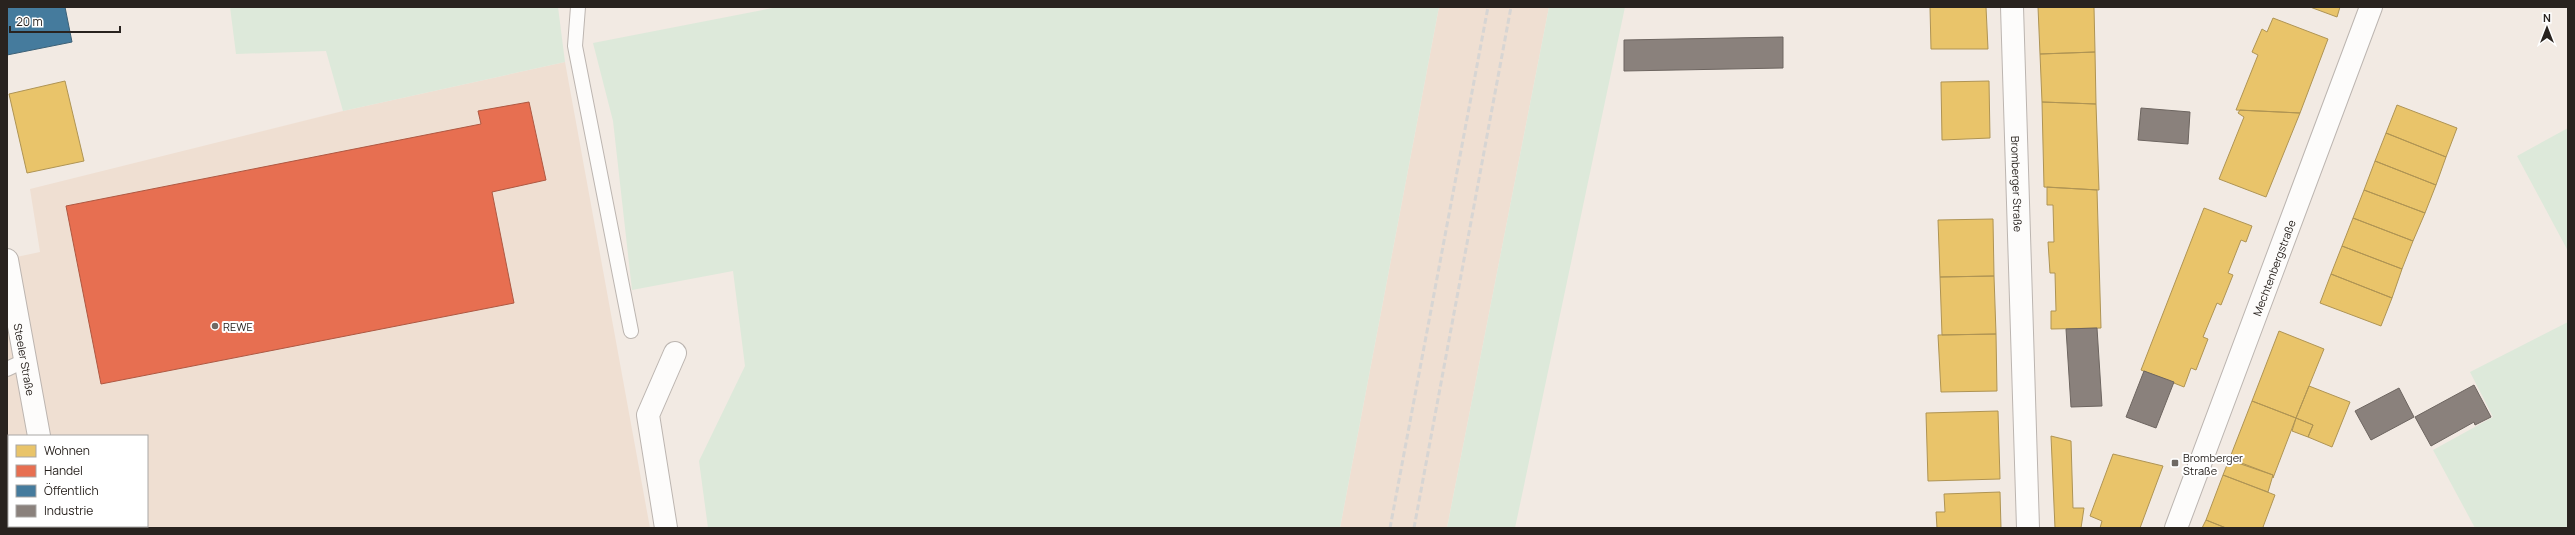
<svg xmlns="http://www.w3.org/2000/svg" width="2575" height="535" viewBox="0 0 2575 535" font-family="Manrope,sans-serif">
  <rect width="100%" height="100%" fill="#f2eae3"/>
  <path fill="#efdfd2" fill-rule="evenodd" d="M1439,7H1549L1447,528H1340Z
    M565,62L650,528H7V259L40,252L30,189L343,111ZM9,436H147V526H9Z"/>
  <path fill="#dde9da" d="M230,7H558L565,62L343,111L326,51L236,54Z
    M778,7H1439L1340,528H708L699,461L745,366L733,271L632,290L613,121L593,43Z
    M1549,7H1625L1515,528H1447Z
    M2568,128V251L2517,156Z
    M2568,322V528H2475L2433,450L2493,417L2470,372Z"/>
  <path fill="#e9c46a" stroke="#af9454" d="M1930,7H1986L1988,49H1931Z
    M2038,7H2094L2095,52L2040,54Z
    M2310,7H2340L2337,17Z
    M2273,18L2328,39L2300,113L2236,110L2258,55L2252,52L2262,29L2267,32Z
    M2095,52L2096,104L2042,102L2040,54Z
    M65,81L84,161L27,173L9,94Z
    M1989,81L1990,138L1942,140L1941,82Z
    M2042,102L2096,104L2099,190L2044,187Z
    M2397,105L2457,128L2446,157L2386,133Z
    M2240,110L2300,113L2266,197L2219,179L2244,117L2238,113Z
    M2386,133L2446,157L2436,185L2375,161Z
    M2375,161L2436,185L2425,213L2364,190Z
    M2047,187L2097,190L2101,328L2051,329V311H2056L2055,273H2050L2048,242H2054L2053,205H2047Z
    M2364,190L2425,213L2413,241L2353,218Z
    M2204,208L2252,226L2246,242L2241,240L2228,273L2233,275L2221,305L2217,303L2203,337L2208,339L2196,370L2191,368L2184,387L2141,370Z
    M2353,218L2413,241L2402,269L2342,246Z
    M1993,219L1994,276L1940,277L1938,220Z
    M2342,246L2402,269L2392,298L2331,274Z
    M2331,274L2392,298L2381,326L2320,303Z
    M1994,276L1996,334L1942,335L1940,277Z
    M2279,331L2324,349L2296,418L2252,401Z
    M1996,334L1997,391L1941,392L1938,335Z
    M2309,386L2350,402L2332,447L2308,437L2313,425L2296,418Z
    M2252,401L2296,418L2273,478V475L2229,460Z
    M1998,411L2000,479L1928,481L1926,413Z
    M2296,418L2313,425L2308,437L2292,431Z
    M2051,436L2071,441L2073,508H2084L2081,528H2055Z
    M2113,454L2163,466L2140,528H2100L2102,521L2090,516Z
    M2231,459L2273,475L2268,492L2223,475L2229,460Z
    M2223,475L2275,495L2263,527L2266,528H2226L2206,520Z
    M2000,492L2001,528H1937L1936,512H1945L1944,494Z
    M2206,520L2226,528H2202Z"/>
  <path fill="#e76f51" stroke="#ae5842" d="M529,102L546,180L492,192L514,303L101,384L66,206L481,124L478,111Z"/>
  <path fill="#457b9d" stroke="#3d6177" d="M7,7H65L72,42L7,55Z"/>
  <path fill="#8a817c" stroke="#6d6560" d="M1783,37V68L1624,71V40Z
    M2141,108L2190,112L2188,144L2138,140Z
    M2097,328L2102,406L2071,407L2066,329Z
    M2144,371L2174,382L2156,428L2126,417Z
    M2474,385L2491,417L2475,425L2474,422L2431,446L2415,417Z
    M2399,388L2414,417L2371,440L2355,411Z"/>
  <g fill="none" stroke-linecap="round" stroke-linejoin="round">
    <defs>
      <path id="service" d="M578,7L575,46L631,331
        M7,369L24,361"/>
      <g id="minor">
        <path id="s1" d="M2012,7L2028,528"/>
        <path d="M666,528L648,415L675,353"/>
        <path id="s2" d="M2176,528L2371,7"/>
      </g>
      <g id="secondary">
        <path id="s3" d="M7,260L39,436"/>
        <path d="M55,526L56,528"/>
      </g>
    </defs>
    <use href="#service" stroke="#bcb5b0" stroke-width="16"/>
    <use href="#minor" stroke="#bcb5b0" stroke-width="24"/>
    <use href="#secondary" stroke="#bcb5b0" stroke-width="24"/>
    <use href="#service" stroke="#fdfcfb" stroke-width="14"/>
    <use href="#minor" stroke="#fdfcfb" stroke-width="22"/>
    <use href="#secondary" stroke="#fdfcfb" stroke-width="22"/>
    <path stroke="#d7d5d3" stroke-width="3" stroke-dasharray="6 3" stroke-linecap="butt" d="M1390,528L1488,7
      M1414,528L1511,7"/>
  </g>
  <g fill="#6f6964" stroke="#fff" stroke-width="1.5">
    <circle cx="215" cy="326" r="4"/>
    <rect x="2171" y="459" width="8" height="8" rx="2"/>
  </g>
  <g text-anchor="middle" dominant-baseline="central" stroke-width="4" stroke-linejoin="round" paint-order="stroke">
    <g font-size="11" fill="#29231f" stroke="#fff">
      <text stroke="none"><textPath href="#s1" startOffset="177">Bromberger Straße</textPath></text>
      <text stroke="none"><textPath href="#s2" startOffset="278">Mechtenbergstraße</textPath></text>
      <text stroke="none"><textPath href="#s3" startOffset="101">Steeler Straße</textPath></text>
    </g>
    <g font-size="11" fill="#29231f" stroke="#fff" text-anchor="start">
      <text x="223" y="326">REWE</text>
      <text x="2183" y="457">Bromberger<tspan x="2183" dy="13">Straße</tspan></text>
    </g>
  </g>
  <rect width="2575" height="535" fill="none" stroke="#29231f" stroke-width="16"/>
  <rect x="8" y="435" width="140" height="92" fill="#ffffff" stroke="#a9a7a5"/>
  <rect x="16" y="445" width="20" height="12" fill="#e9c46a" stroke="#a9a7a5"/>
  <text x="44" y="455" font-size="12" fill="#29231f">Wohnen</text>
  <rect x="16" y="465" width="20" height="12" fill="#e76f51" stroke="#a9a7a5"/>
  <text x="44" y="475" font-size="12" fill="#29231f">Handel</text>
  <rect x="16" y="485" width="20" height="12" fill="#457b9d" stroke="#a9a7a5"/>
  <text x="44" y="495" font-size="12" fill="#29231f">Öffentlich</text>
  <rect x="16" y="505" width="20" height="12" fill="#8a817c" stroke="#a9a7a5"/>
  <text x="44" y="515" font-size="12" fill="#29231f">Industrie</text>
  <g transform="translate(2547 28)" stroke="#ffffff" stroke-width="3" paint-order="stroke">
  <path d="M0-3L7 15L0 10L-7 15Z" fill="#29231f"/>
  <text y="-6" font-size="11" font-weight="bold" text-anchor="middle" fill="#29231f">N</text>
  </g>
  <path d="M10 26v6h110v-6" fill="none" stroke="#29231f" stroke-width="2"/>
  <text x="16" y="26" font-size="12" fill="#29231f" stroke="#ffffff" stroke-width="3" paint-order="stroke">20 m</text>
</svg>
